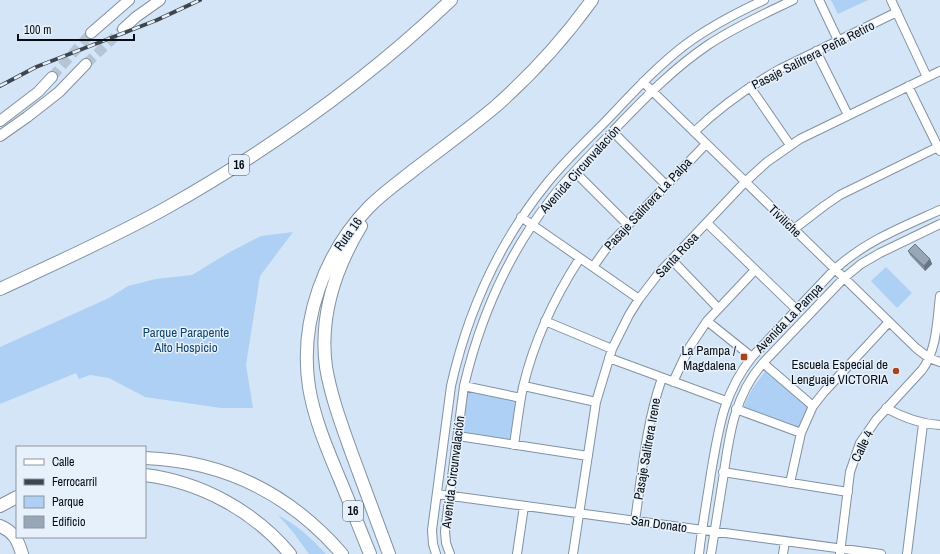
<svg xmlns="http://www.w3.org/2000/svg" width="940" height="554" viewBox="0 0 940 554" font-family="'Archivo Narrow',sans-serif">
  <rect width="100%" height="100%" fill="#d4e5f7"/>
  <path fill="#add0f4" d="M831,0H868L838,14Z
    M293,232L260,276L246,365L253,408H221L145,397L109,378L90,375L79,379L76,373L0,404V347L109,298L128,286L156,279L192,275L228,253L261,236Z
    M886,267L912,293L897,308L871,281Z
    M766,370L808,406V411L800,428L798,429L743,408L752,389Z
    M471,390L514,399L517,403L513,437L508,441L464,434L462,432L467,392Z
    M278,515C297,525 311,538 326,554H309L293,532Z"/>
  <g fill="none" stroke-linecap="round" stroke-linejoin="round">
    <path stroke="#b5c5d5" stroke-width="10" stroke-dasharray="10 5" stroke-linecap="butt" d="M86,64L123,29
      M52,77L91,33"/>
    <defs>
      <path id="minor" d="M819,0L838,40
        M891,0L927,77
        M816,51L848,115
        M643,82L916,348L929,358L940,362
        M908,86L940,151
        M750,87L790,145
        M613,132L666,185
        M694,132C720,107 748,87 780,69L897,12
        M575,172L628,225
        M521,217L639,299
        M707,223L797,310
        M794,229L824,206L840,195L938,147
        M672,260L718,308
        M593,267L608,246L706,144
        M545,321L612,349
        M707,321L752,357
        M609,358L726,401
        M763,363L813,406
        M673,382L689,348L707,321L755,270
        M464,386L521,398
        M524,386L596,402
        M886,408C904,418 920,424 940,425
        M736,409L801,433
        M458,436L588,456
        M514,445C517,425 519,406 523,387C534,341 554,298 580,258
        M723,472L848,492
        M790,483L801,433L813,406L824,392L889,322
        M437,494L881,554
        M635,521C642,473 646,424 662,378
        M840,553L850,472L860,443L876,420L922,370C937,350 937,321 940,296
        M436,554L433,544L432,530L451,386C468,310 499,242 548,182C565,161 585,142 604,123C630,96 655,68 685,45C709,27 736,13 764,0
        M450,554L446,543L445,531L464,386C480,318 507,255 551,199C569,175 592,154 612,132C642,101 671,70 708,45C735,27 764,14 793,0
        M517,554L524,506
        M573,554L596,402L612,349L629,315L639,299L659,273L745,182L767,162L800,139L940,71
        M699,554C702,527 707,500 711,473C719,427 723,394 752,357L835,269C866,241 902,227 940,210
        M711,554C715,529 719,504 723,479C729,436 734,396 763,363L844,278L861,264L880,253L940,224
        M783,554L785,541
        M907,554L923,424"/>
      <path id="major" d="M123,29L136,17L160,0
        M91,33L129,0
        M0,121L38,92L52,77
        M0,136L27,117L59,92L86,64"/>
      <path id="highway" d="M361,226C335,269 319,316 326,367C331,397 342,426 352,454C364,487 377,521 389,554
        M0,289C56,263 112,238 166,208C267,151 367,80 451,0
        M145,458C225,461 290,494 342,554
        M145,475C201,482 254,511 290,554
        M0,506L17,497
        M0,526C14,532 18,540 22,554
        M370,554C359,527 349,501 338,475C326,446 314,418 309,387C299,322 324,253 370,206C384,192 400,181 415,169C442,148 470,128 496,106C532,74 564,39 592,0"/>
    </defs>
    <use href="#minor" stroke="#8292a2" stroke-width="10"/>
    <use href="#major" stroke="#8292a2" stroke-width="12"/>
    <use href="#highway" stroke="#8292a2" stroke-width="14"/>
    <use href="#minor" stroke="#fff" stroke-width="8"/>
    <use href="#major" stroke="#fff" stroke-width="10"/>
    <use href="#highway" stroke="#fff" stroke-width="12"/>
    <defs>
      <path id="rail" d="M0,86L36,67L157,20L200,0"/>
    </defs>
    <use href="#rail" stroke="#3d454f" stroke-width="4"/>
    <use href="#rail" stroke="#e7f1fc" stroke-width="2.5" stroke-dasharray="8" stroke-linecap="butt"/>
  </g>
  <path fill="#82909e" d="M908,251L930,259L932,264L925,271L910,255Z"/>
  <path fill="#6a7581" d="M930,259L932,264L925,271L924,266Z"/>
  <path fill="#97a7b8" stroke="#6a7581" d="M915,244L930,259L924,266L908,251Z"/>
  <g fill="#a9421d" stroke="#e7f1fc" stroke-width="1.5">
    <rect x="740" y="353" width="8" height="8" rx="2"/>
    <circle cx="896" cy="371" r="4"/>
  </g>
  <g text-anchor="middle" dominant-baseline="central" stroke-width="3" stroke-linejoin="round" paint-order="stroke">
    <g fill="#e7f1fc" stroke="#4b5159" stroke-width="1">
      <rect x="229" y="155" width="20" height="20" rx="3"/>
      <rect x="343" y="501" width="20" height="20" rx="3"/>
    </g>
    <g font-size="12" font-weight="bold" fill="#080d13">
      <text x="239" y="165">16</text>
      <text x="353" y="511">16</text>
    </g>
    <g font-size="13" fill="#080d13" stroke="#e7f1fc">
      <text transform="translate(813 55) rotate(-27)">Pasaje Salitrera Peña Retiro</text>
      <text transform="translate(580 169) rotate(-48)">Avenida Circunvalación</text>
      <text transform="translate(648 204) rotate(-47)">Pasaje Salitrera La Palpa</text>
      <text transform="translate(785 221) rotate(44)">Tiviliche</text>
      <text transform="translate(348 234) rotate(-54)">Ruta 16</text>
      <text transform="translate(677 255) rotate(-47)">Santa Rosa</text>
      <text transform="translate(789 318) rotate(-46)">Avenida La Pampa</text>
      <text transform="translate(862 446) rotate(-64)">Calle 4</text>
      <text transform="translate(647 449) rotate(-80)">Pasaje Salitrera Irene</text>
      <text transform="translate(453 472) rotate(-83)">Avenida Circunvalación</text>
      <text transform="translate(659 524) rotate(8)">San Donato</text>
    </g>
    <g font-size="13" fill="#10446f" stroke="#e7f1fc">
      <text x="186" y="332">Parque Parapente<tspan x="186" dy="15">Alto Hospicio</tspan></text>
    </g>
    <g font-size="13" fill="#080d13" stroke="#e7f1fc" text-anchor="end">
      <text x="736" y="350">La Pampa /<tspan x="736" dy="15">Magdalena</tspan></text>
      <text x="888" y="364">Escuela Especial de<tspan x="888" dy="15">Lenguaje VICTORIA</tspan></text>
    </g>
  </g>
  <rect x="16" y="446" width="130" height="92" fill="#e7f1fc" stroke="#8e969f"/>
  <rect x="24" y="459" width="20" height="6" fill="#ffffff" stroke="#8e969f"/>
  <text x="52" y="466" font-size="12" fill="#080d13">Calle</text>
  <rect x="24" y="479" width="20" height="6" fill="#3d454f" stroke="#8e969f"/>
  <text x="52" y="486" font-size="12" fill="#080d13">Ferrocarril</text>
  <rect x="24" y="496" width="20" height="12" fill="#add0f4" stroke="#8e969f"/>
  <text x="52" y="506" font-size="12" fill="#080d13">Parque</text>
  <rect x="24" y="516" width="20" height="12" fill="#97a7b8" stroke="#8e969f"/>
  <text x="52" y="526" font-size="12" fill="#080d13">Edificio</text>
  <path d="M18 34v6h116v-6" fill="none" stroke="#080d13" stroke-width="2"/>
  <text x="24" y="34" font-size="12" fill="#080d13" stroke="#e7f1fc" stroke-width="3" paint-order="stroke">100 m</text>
</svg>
